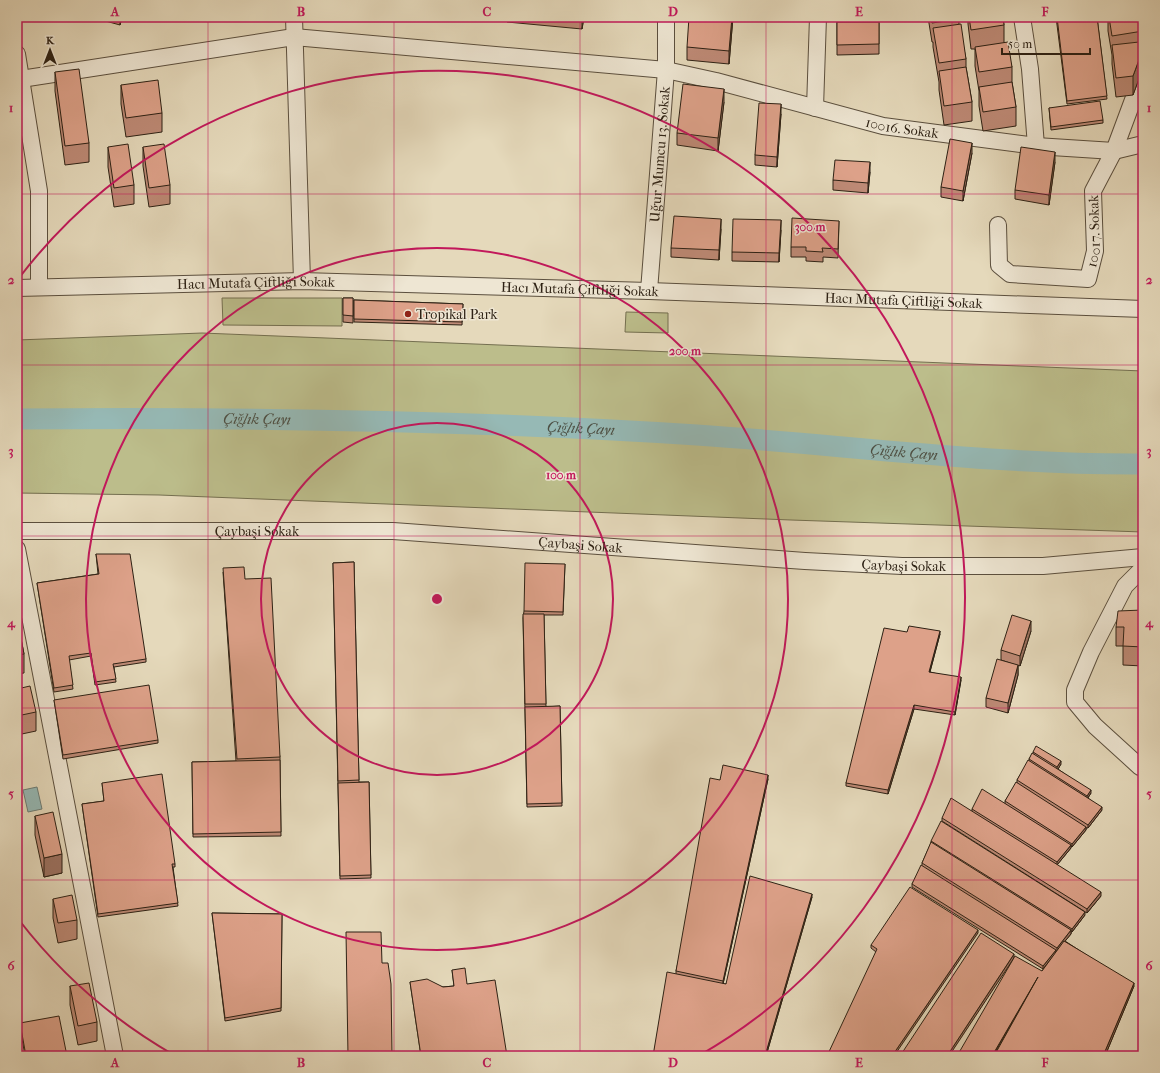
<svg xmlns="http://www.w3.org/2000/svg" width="1160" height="1073" viewBox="0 0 1160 1073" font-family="'IM FELL French Canon',serif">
  <rect width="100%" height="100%" fill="#e5d9bb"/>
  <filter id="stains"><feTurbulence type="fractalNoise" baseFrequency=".005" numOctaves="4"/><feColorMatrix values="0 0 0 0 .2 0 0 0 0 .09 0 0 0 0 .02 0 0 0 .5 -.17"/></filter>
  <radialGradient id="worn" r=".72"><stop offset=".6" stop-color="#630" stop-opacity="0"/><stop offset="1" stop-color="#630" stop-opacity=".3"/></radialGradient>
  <path fill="#bcbd8b" stroke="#746f50" d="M222,298H342V326L223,325Z
    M626,312L668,313V333L625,332Z
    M202,333L1143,371V532L791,520L159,495L17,493V340Z"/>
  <path fill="#96b9b5" stroke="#6c7c75" d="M37,787L42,809L28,812L23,790Z"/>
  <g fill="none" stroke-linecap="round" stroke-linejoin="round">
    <path stroke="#96b9b5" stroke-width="21" id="s1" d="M17,419C244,417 470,420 697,435C845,445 994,465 1143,464"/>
    <defs>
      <g id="minor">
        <path d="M294,17L302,281"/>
        <path d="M1022,17L1030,69L1036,146"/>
        <path d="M17,54L39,191V287"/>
        <path id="s2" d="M21,79L294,37L666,70L716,81L883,126L1036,146L1114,151L1143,144"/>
        <path d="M815,108L818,17"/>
        <path id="s3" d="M998,225L999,265L1010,274L1088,279L1095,251L1093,191L1114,151L1143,73"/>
        <path id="s4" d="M17,288L302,281L649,291L1143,309"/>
        <path id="s5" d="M649,291L666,70V17"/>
        <path id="s6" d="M17,531H393L805,561L902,566H1043L1143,557"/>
        <path d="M17,549L115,1056"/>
        <path d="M1140,767L1095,726L1075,702V690L1091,652L1125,586L1143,568"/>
      </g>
    </defs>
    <use href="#minor" stroke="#5b4f3e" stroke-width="18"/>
    <use href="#minor" stroke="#eee6d3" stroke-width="16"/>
  </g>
  <path fill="#be8a76" stroke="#2d2114" d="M91,17H122L120,25Z
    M507,17H584L582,29L507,22Z
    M733,17L729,64L687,60V47Z
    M928,17H959V24L966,59V67L972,102V121L944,125L939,90V82L933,47V42H932Z
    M968,17H1003L1004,25V42L1012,67V82L1016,107V126L983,131L979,106V91L975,66V49H971L968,24Z
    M1056,17H1097L1107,99L1067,104Z
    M1108,17H1142L1143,21V50L1140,51V76L1133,95L1116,97L1112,64V55L1108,31Z
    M837,22H879V54L837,55Z
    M55,72L89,143V162L65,165L55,91Z
    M121,85L162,113V132L126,137L121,104Z
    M724,102L718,151L677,145V133Z
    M1049,108L1103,120V123L1051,130Z
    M781,114L777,167L755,165V155Z
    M108,147L134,185V204L114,207L108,167Z
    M143,147L170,185V204L149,207L143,166Z
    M972,153L963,201L941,197V187Z
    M1055,162L1049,205L1015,199V190Z
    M870,172L868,193L833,190V180Z
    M839,221L838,258L823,257V262L806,261V257H791V247Z
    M721,229L719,260L671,257V248Z
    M781,230L779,262L732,261V252Z
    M343,298H353V323L343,322Z
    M354,300L463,304L462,325L354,322Z
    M96,554L146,659V662L114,667L116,682L95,685L91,656L69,660L73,689L54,692L37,583L98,574Z
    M354,562L359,782H369L371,878L340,879L333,563Z
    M565,564L563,615H544L546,707L560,706L562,806L527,807L523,618L524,611Z
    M223,572L245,579L280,757L281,836L193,837L192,762L236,761Z
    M1143,610V666L1123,665V646H1116V627Z
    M17,618L24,654V673L17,674Z
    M1031,631L1020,666L1018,665V675L1008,713L986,707V698L1016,665L1001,660V650Z
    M907,632L940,634L930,672L961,680L955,715L914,709L888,794L846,786V783Z
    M17,689L36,712V731L17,735Z
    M54,700L158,740V743L63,759Z
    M1033,752L1061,764L1058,769L1091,793L1088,798L1102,810L1088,828H1086V830L1072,847L1071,846V848L1057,865L1101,896L1087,913L942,821V818L972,811V809L1005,804V801L1017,783V780L1029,761V759L1033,753Z
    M768,779L723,984H726L812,897L766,1056H653L676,974V971L720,780Z
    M102,783L175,864V867H173L178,906L98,917L82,804L104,801Z
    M35,816L62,873L44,877L35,835Z
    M931,841L1085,915L1072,932H1071V934L1065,941L1134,986L1105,1056H994L1042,971L1052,958L1043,969L912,887V884L922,865V863L931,843Z
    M53,899L77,920V939L58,943L53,918Z
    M212,913L282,914L281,1011L225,1021Z
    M978,933L876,952L871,948V945Z
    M452,970L467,984L507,1056H421L410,982L443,987L454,986Z
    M70,986L97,1022V1041L78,1045L70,1005Z
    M20,1023L67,1056H25L20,1027Z"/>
  <path fill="#9b7160" stroke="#2d2114" d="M120,17H122L120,25Z
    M582,17H584L582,29Z
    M732,17H733L729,64V51Z
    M1140,57V76L1133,95V76Z
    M724,89V102L718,151V138Z
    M781,104V114L777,167V157Z
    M972,143V153L963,201V191Z
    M1055,152V162L1049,205V195Z
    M870,162V172L868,193V183Z
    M721,219V229L719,260V250Z
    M781,220V230L779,262V253Z
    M1031,621V631L1020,666V656Z
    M940,631V634L929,675V672Z
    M1018,665V675L1008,713V703Z
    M961,677V680L955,715V712Z
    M914,705V709L888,794V790Z
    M1061,761V764L1057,771V767Z
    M768,775V779L723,984V981Z
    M1091,790V793L1087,799V796Z
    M1102,807V810L1088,828V825Z
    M1086,827V830L1072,847V844Z
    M1071,845V848L1057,865V862Z
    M62,854V873L44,877V858Z
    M1101,892V896L1087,913V909Z
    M812,894V897L766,1056H765Z
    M1085,912V915L1072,932V929Z
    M978,930V933L894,1056H892Z
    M1071,930V934L1057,951V948Z
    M1056,950V953L1043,969V966Z
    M1014,954V958L949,1056H947Z
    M1038,977L993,1056H992Z
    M1134,983V986L1105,1056H1103Z"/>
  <path fill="#dda189" stroke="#2d2114" d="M689,17H732L729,51L687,47Z
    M931,17H959V19L932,23Z
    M969,17H1003L1004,25L971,30Z
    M1057,17H1097L1107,96L1067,101Z
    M1109,17H1142L1143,31L1112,36Z
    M837,22H879V44L837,45Z
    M961,24L966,59L939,63L933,28Z
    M1008,42L1012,67L979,72L975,47Z
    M1139,42L1140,57L1133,76L1116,78L1112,45Z
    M966,67L972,102L944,106L939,71Z
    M79,69L89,143L65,146L55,72Z
    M158,80L162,113L126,118L121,85Z
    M1012,82L1016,107L983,112L979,87Z
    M683,84L724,89L718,138L677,133Z
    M1100,101L1103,120L1051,127L1049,108Z
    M759,103L781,104L777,157L755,155Z
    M950,139L972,143L963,191L941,187Z
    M128,144L134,185L114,188L108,147Z
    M164,144L170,185L149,188L143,147Z
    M1021,147L1055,152L1049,195L1015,190Z
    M835,160L870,162L868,183L833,180Z
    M674,216L721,219L719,250L671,248Z
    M792,218L839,221L838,249L822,248L823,252L806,251V247H791Z
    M733,219L781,220L779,253L732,252Z
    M343,298H353V316L343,315Z
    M354,300L463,304L462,322L354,319Z
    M96,554H130L146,659L113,664L116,679L95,682L91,653L69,656L73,685L54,688L37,583L99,574Z
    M354,562L359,780L338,781L333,563Z
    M525,563L565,564L563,612L524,611Z
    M244,567L245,579L271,578L280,757L237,759L223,568Z
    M1143,610V647L1123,646L1124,627H1116L1118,611Z
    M523,614H544L546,704H525Z
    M1012,615L1031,621L1020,656L1001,650Z
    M17,618L24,654L17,655Z
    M909,626L940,631L929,672L961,677L955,712L914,705L888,790L846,783L884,628L907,632Z
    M997,659L1018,665L1008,703L986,698Z
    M149,685L158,740L63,755L54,700Z
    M30,686L36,712L17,716V689Z
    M560,706L562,803L527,804L525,707Z
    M1036,746L1061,761L1057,767L1033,752Z
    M1032,753L1091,790L1087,796L1029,759Z
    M280,760L281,832L193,834L192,762Z
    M1028,760L1102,807L1088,825L1017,780Z
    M723,765L768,775L723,981L676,971L710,778L720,780Z
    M162,774L175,864H172L178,903L98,914L82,804L104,801L102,783Z
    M369,782L371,875L340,876L338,783Z
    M1016,782L1086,827L1072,844L1005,801Z
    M982,789L1071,845L1057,862L972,809Z
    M951,798L1101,892L1087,909L942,818Z
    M53,812L62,854L44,858L35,816Z
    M941,821L1085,912L1072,929L931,841Z
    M931,842L1071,930L1057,948L922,863Z
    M921,865L1056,950L1043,966L912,884Z
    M750,876L812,894L765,1056H653L667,972L726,984Z
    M910,887L978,930L892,1056H827L877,949L871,945Z
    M72,895L77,920L58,923L53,899Z
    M212,913L282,914L281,1008L225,1018Z
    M346,932H381L382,963H388L391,984L392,1056H348Z
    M981,933L1014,954L947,1056H900Z
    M1064,941L1134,983L1103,1056H994L1038,977L992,1056H957L1015,956L1042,971Z
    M465,968L467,984L495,980L507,1056H421L410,982L427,979L443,987L454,986L452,970Z
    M89,983L97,1022L78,1026L70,986Z
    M59,1016L67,1056H26L20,1023Z"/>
  <path fill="none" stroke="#c2185b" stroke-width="1" stroke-opacity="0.55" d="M208,17V1056M394,17V1056M580,17V1056M766,17V1056M952,17V1056M17,194H1143M17,365H1143M17,536H1143M17,708H1143M17,880H1143"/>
  <g fill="none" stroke="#c2185b" stroke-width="2">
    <circle cx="437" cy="599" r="176"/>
    <circle cx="437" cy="599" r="351"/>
    <path d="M174 1055A527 527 0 0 1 19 920M19 278A527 527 0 1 1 700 1055"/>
  </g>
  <circle fill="#8f2418" stroke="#eee6d3" stroke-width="1.5" cx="408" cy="314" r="4"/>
  <g text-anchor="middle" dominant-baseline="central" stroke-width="3" stroke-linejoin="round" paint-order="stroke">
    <g font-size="14" fill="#2d2114" stroke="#eee6d3">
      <text stroke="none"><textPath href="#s2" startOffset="893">10016. Sokak</textPath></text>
      <text stroke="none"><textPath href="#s5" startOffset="137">Uğur Mumcu 13. Sokak</textPath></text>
      <text stroke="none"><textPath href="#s3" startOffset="181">10017. Sokak</textPath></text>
      <text stroke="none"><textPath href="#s4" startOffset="239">Hacı Mutafa Çiftliği Sokak</textPath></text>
      <text stroke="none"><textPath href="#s4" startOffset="563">Hacı Mutafa Çiftliği Sokak</textPath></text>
      <text stroke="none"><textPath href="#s4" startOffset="887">Hacı Mutafa Çiftliği Sokak</textPath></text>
      <text stroke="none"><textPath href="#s6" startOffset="240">Çaybaşi Sokak</textPath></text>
      <text stroke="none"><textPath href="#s6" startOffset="564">Çaybaşi Sokak</textPath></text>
      <text stroke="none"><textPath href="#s6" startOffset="888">Çaybaşi Sokak</textPath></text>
    </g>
    <g font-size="14" fill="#2d2114" stroke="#eee6d3" text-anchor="start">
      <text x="416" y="314">Tropikal Park</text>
    </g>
    <g font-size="15" font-style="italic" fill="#4c4f44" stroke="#eee6d3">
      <text stroke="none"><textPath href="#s1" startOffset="240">Çığlık Çayı</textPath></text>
      <text stroke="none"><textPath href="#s1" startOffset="564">Çığlık Çayı</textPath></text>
      <text stroke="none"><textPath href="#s1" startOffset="888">Çığlık Çayı</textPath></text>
    </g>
  </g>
  <circle cx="437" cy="599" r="6" fill="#c2185b" stroke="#eee6d3" stroke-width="2"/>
  <g font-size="12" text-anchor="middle" font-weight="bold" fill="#c2185b" stroke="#eee6d3" stroke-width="3" stroke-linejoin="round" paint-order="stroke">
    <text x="810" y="231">300 m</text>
    <text x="685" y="355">200 m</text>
    <text x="561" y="479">100 m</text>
  </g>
  <rect width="1160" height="1073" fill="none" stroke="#e5d9bb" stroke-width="44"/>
  <g transform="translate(50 50)" stroke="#eee6d3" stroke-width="3" paint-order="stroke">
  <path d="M0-3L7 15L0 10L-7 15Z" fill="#2d2114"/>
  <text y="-6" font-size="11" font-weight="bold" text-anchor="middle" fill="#2d2114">K</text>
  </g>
  <path d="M1002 48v6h88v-6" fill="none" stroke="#2d2114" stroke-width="2"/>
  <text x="1008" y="48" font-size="12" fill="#2d2114" stroke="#eee6d3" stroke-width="3" paint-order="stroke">50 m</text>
  <rect x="22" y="22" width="1116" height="1029" fill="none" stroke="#c2185b" stroke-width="1.5"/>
  <g font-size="13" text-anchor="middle" font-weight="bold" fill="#c2185b">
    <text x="115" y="16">A</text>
    <text x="301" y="16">B</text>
    <text x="487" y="16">C</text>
    <text x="673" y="16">D</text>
    <text x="859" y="16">E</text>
    <text x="1045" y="16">F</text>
    <text x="11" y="112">1</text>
    <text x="1149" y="112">1</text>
    <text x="11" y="284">2</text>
    <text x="1149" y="284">2</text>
    <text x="11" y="455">3</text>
    <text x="1149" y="455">3</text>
    <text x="11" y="627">4</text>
    <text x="1149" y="627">4</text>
    <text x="11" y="798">5</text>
    <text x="1149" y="798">5</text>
    <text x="11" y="970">6</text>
    <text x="1149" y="970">6</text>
    <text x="115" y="1067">A</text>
    <text x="301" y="1067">B</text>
    <text x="487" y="1067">C</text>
    <text x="673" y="1067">D</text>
    <text x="859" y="1067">E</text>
    <text x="1045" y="1067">F</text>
  </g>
  <rect width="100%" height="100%" filter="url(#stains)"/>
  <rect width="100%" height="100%" fill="url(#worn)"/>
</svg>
